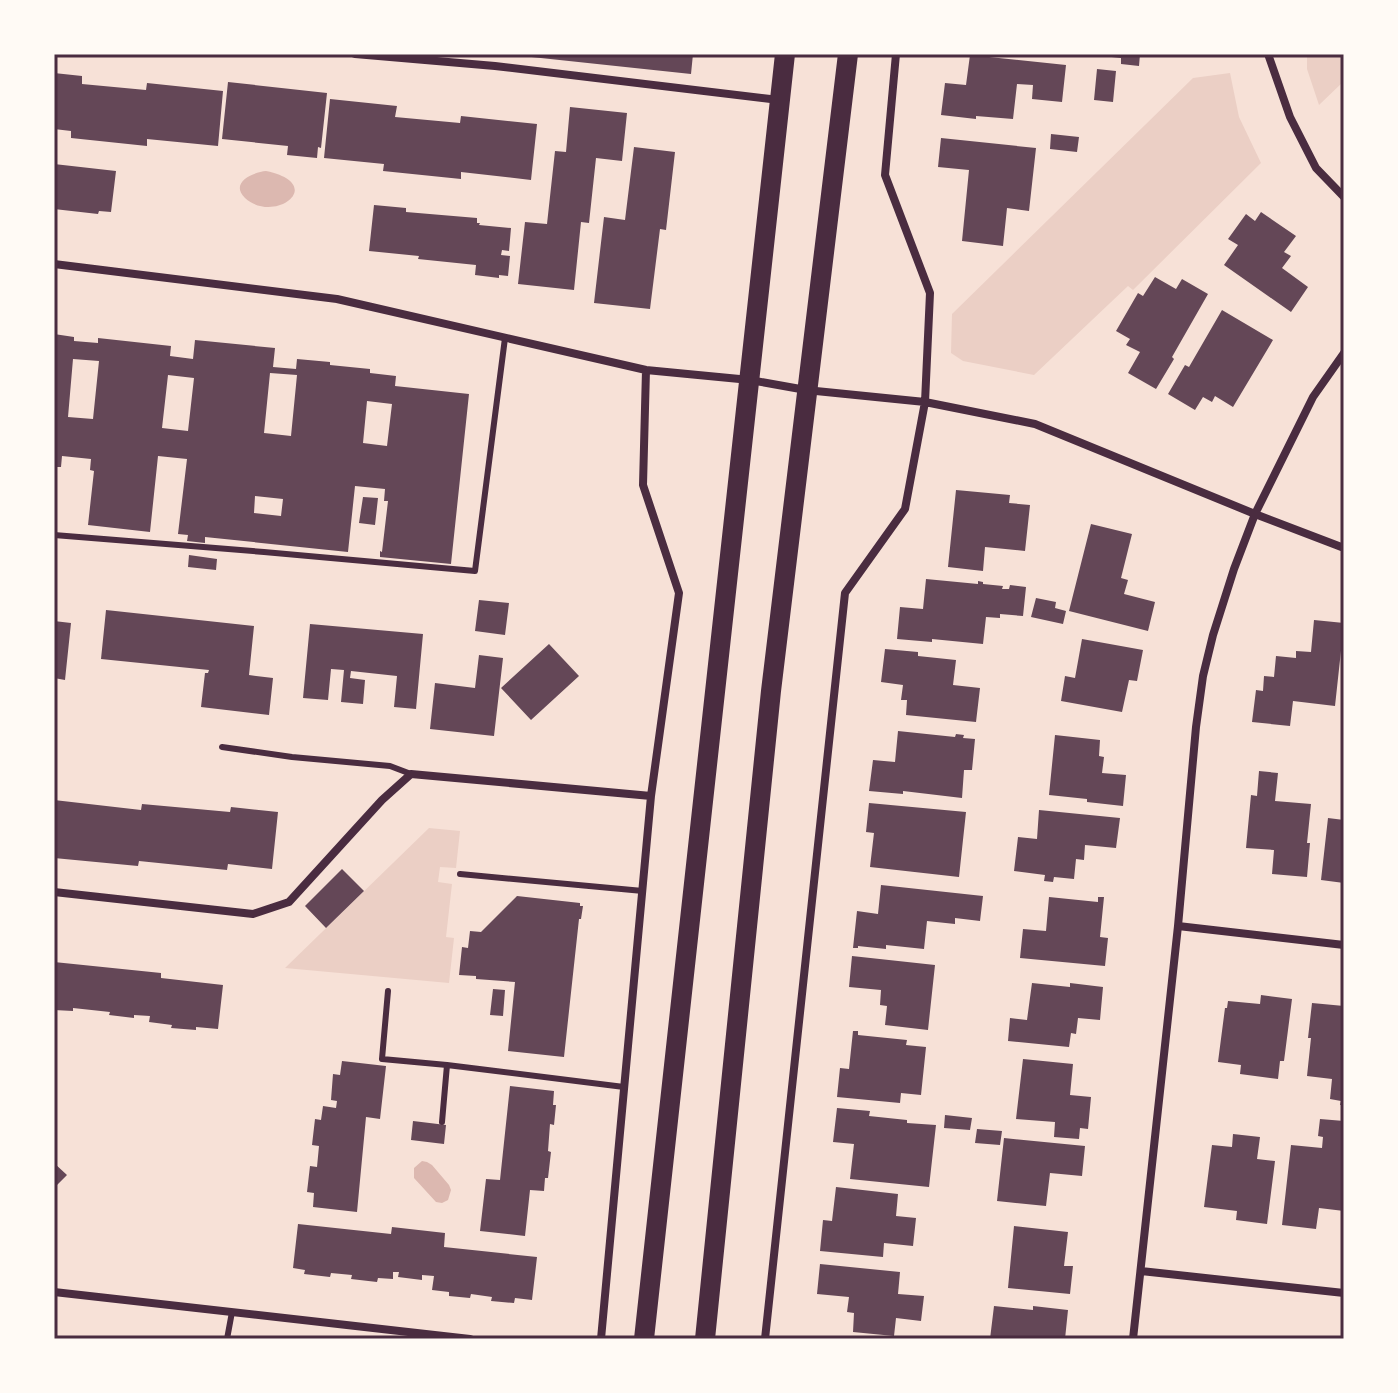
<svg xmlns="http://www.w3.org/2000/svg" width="1398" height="1393" viewBox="0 0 1398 1393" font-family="Figtree,sans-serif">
  <rect width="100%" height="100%" fill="#f7e1d7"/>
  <path fill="#ebcfc5" d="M1307,54H1344V81L1319,105L1307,69Z
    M1230,73L1239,117L1261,163L1133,290L1128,286L1034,375L963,361L951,353L952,314L1193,78Z
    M429,828L460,831L456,868L440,867L438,882L452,884L446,937L454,938L449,983L285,968Z"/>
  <path fill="#dcb8b0" d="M266,171C328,184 275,225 245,198C229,182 254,172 266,171Z
    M422,1161L427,1162L432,1165L449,1185L451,1190L448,1200L442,1203L436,1202L414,1178V1168Z"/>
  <path fill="#644757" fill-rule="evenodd" d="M522,54H693L691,74L522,56Z
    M1102,54H1140L1139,66L1121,64V58L1102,56Z
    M970,55L1066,65L1062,102L1032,99L1033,85L1017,84L1013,119L976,116V119L941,115L945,83L966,85Z
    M1097,69L1116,71L1113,102L1094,100Z
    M54,73L82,76V84L146,90L147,83L223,91L218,146L147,139V146L71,138V131L54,129Z
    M228,82L327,93L321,148L318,147L317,158L287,155L288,146L222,139Z
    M330,99L397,106L395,117L460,123L461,116L537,124L531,180L461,172V179L383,171L384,164L324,158Z
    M570,107L627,113L622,161L596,158L589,223L581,222L574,290L518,284L525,222L547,224L555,151L566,152Z
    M1051,134L1079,137L1077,152L1050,149Z
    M941,138L1036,148L1029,211L1007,208L1003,246L962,241L969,170L938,167Z
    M634,147L675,152L666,230L660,229L650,309L594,303L604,217L625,220Z
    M54,164L116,171L111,212L99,211L98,214L54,209Z
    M374,205L406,208V212L477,218V223H480L479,225L511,228L509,251L502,250L501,255L510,256L508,276L499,275V278L475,275L476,265L418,259L419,256L369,251Z
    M1261,212L1296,236L1284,252L1291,256L1282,268L1308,287L1291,312L1224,265L1238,245L1228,239L1246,214L1255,221Z
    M1155,277L1176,289L1182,279L1208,294L1172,357L1174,359L1156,389L1128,373L1140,352L1126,345L1130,339L1116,331L1138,293L1143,296Z
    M1222,310L1273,340L1233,407L1215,396L1212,402L1203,397L1195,410L1168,394L1185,365L1189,367Z
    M54,334L74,337V341L98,343V338L171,346L170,356L193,359L195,340L275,348L273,367L296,369L297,359L330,362V365L370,369V373L396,376L395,386L469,394L451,564L380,557V551L382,552L388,501H384L385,489L355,486L348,552L205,537V543L187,541L188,535L178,534L187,459L158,456L150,532L88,525L94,471L90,470L91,459L62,456L61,467H57L56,478H54ZM73,359L99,361L93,419L68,417ZM270,373L297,375L291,436L264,433ZM168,375L194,378L188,431L162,428ZM367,401L392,404L387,446L363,443ZM255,496L283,499L281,516L254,513Z
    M956,490L1010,495L1009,503L1030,505L1025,551L985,547L983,571L948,567Z
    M363,497L378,498L375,525L359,523Z
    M1091,524L1132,534L1121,578L1128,580L1124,594L1155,602L1148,631L1069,611Z
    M189,555L217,559L216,570L188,567Z
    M926,579L978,584V581L983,582V584L1003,586L1002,589H1009L1010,585L1026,587L1023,616L1000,614V618L986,617L983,644L932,639V642L897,639L900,607L923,609Z
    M1036,598L1056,602L1055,608L1066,611L1063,624L1031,617Z
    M479,600L509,603L505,635L475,631Z
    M106,610L254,626L249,675L273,678L269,715L201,707L205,673H208L209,670L101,659Z
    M1314,620L1344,623L1335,706L1293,701L1290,726L1252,722L1256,690L1263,691L1264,676L1274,677L1276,656L1296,658V651L1311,652Z
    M54,621L71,623L65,680L54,678Z
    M310,624L423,634L416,709L394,707L397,676L351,671L350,678L365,680L363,704L341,702L344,670L331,669L328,700L303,698Z
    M1082,639L1143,650L1137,681L1129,680L1122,712L1061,701L1065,676L1075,678Z
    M549,644L579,676L531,720L501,688Z
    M885,649L918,652V656L956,660L953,685L980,688L976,722L906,715L907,700H901L903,685L881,682Z
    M479,655L503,658L494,736L430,729L435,683L475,688Z
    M898,731L955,737L956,734L964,735L963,738L975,739L972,770H964L962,798L903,791V794L869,791L873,760L895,762Z
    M1055,735L1100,740L1099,756L1104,757L1102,773L1126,775L1123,806L1087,802V799L1049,795Z
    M1259,771L1278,773L1275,801L1311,804L1307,843H1310L1307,877L1272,874L1274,850L1246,848L1251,795L1257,796Z
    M54,800L141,810L142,804L230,812L231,807L278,812L272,869L228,864L227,870L139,861L138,866L54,858Z
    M869,803L966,812L959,877L870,867L874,833L866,832Z
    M1039,810L1120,818L1116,848L1085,845L1084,860L1076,859L1074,879L1054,877L1053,882L1044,881L1045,875L1014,871L1018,837L1037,839Z
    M1328,818L1344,820V883L1321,880Z
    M342,869L364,891L326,928L305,906Z
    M881,885L983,896L980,921L955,918V924L927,921L924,949L886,945V949L858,946V948H853L857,911L878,914Z
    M517,896L580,903V906H583L581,919H579L564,1057L508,1051L515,982L476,979V976L459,975L462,947L468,948L470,931L481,932Z
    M1049,897L1098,902V897H1104L1100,937L1108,938L1105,966L1020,958L1023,929L1046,931Z
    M852,956L935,965L928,1030L885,1025L887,1006L880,1005L881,990L849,987Z
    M54,962L161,973V978L223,985L218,1029L196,1027V1030L171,1028L172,1025L149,1022L150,1016L134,1015V1018L109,1015L110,1012L73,1008V1011L54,1010Z
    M1032,983L1070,987V983L1103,987L1100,1020L1078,1018L1076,1034L1071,1033L1069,1047L1008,1041L1010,1018L1027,1020Z
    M493,989L505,990L503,1016L490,1015Z
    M1261,995L1292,999L1284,1061H1280L1278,1079L1240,1074L1241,1065L1218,1062L1225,1008H1227L1228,1001L1260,1004Z
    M1312,1003L1344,1006V1105H1340L1341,1101L1330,1099L1332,1079L1307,1076L1311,1038H1308Z
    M853,1031H858V1035L907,1040L906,1045L926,1047L921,1095L901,1093L900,1103L837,1097L840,1068L849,1069Z
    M1023,1059L1073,1064L1070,1095L1091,1097L1088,1129L1080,1128L1079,1139L1054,1137L1055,1122L1016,1119Z
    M342,1061L386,1066L380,1119L366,1117L357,1212L313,1207L314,1193L307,1192L310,1166L317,1167L319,1146L312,1145L315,1119L321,1120L323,1106L336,1108L337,1101L331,1100L333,1074L340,1075Z
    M510,1086L554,1091L553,1105H556L554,1125L550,1124L548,1151L551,1152L548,1178H545L544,1191L530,1190L525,1236L480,1231L486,1179L500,1180Z
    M837,1108L870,1111L869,1116L907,1120V1123L936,1125L929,1187L850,1179L854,1144L833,1142Z
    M945,1115L972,1118L970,1130L944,1128Z
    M1320,1119L1344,1121V1211L1319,1208L1316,1229L1282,1225L1291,1145L1322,1148L1323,1137L1318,1136Z
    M413,1121L446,1125L444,1144L411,1140Z
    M977,1129L1002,1131L1000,1145L975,1143Z
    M1233,1134L1260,1137L1257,1159L1275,1161L1267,1224L1236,1220L1237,1211L1204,1207L1212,1145L1232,1147Z
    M1004,1138L1085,1146L1082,1176L1050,1173L1046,1206L997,1201Z
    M54,1163L67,1175L54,1188Z
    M836,1187L898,1194L896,1216L916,1218L913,1246L884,1243L883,1257L820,1251L823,1220L832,1221Z
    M298,1224L391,1234L392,1227L445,1233L444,1247L537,1257L532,1300L515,1298L514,1303L491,1301L492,1297L471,1294L470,1298L449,1296V1292L432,1290L434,1276L422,1275V1280L398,1277L399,1272H393V1279L378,1278L377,1282L351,1279L352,1275L331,1273L330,1277L304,1274L305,1270L293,1268Z
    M1014,1226L1068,1232L1064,1266H1073L1070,1294L1008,1288Z
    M820,1264L900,1272L898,1294L924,1296L921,1321L896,1318L894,1336L853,1332L854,1313L847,1312L849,1297L817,1294Z
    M994,1306L1033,1310V1306L1068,1310L1065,1339H990Z"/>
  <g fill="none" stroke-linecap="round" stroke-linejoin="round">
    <path stroke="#4a2c40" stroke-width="6" d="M54,535L264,552L475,571L505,338
      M222,747L292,757L390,766L411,774
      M460,874L643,891
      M388,991L382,1059L447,1065L624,1087
      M442,1122L447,1065
      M227,1339L232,1312"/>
    <path stroke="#4a2c40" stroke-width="8" d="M355,54L495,66L779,100
      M1268,54L1290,117L1316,168L1344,197
      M54,264L337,299L646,370L750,380L806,390L925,402L1035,424L1255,514L1344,548
      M54,892L253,914L289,902L382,800L411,774L651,796
      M1178,926L1344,945
      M1141,1271L1344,1293
      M54,1292L470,1339
      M601,1339L651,796L679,593L643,485L646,370
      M765,1339L845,593L905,509L925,402L930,293L885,175L896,54
      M1133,1339L1178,926L1196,727L1203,676L1213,635L1234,569L1255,514L1313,397L1344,353"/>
    <path stroke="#4a2c40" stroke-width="20" d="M644,1339L785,54
      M705,1339L771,691L848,54"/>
  </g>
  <rect width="1398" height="1393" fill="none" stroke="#fffaf5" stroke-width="112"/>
  <rect x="56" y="56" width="1286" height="1281" fill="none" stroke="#4a2c40" stroke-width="3"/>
</svg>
